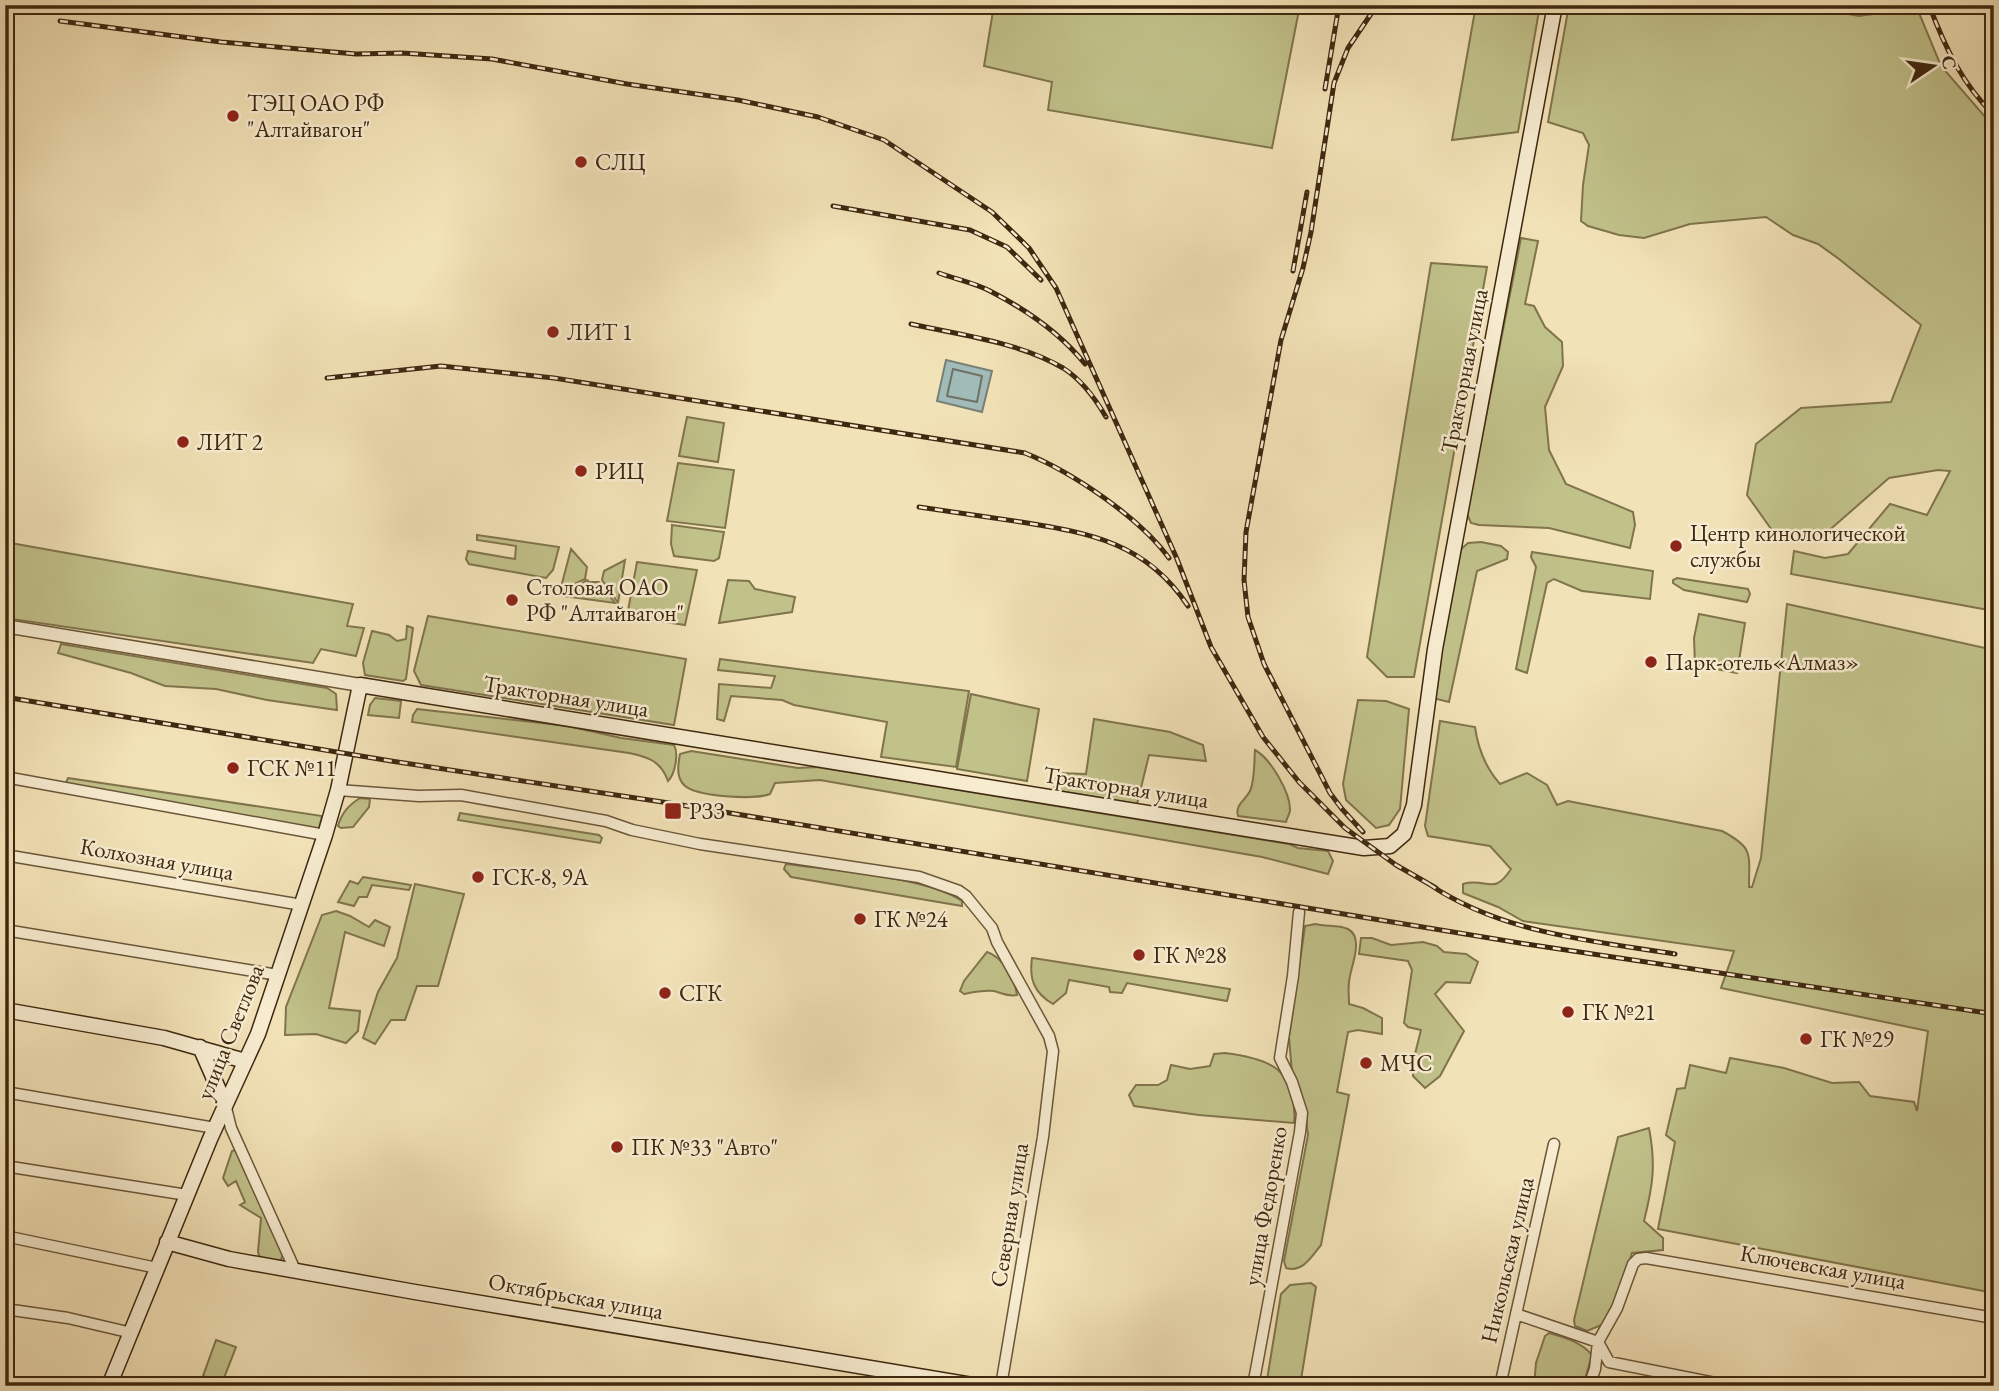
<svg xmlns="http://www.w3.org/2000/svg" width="1999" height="1391" viewBox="0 0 1999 1391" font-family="'EB Garamond',serif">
  <rect width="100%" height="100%" fill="#f2e2b7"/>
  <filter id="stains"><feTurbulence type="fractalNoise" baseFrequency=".00286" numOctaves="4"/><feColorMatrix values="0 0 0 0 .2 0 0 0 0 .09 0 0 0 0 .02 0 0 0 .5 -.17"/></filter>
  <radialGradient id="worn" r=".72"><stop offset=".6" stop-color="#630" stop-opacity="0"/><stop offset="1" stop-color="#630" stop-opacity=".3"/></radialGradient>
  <path fill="#c1c18a" stroke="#80744c" stroke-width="2" d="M994,5H1300L1272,148L1048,110L1052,82L984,66Z
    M1476,5H1540L1518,132L1452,140Z
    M1569,5H1798L1859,16L1917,8L1941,66L1994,127V611L1791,574L1794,551L1825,558L1848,554L1890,504L1927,515L1949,473L1950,471L1938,470L1889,478L1825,534L1774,533L1747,495L1756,444L1801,408L1891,402L1921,325L1839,259L1818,244L1793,235L1766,217L1690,224L1644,238L1619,235L1588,226L1581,221L1583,185L1589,145L1583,133L1548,122Z
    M1521,238L1538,241L1525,304L1534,306L1545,327L1562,342L1563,366L1545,407L1549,450L1566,484L1633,512L1635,525L1630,548L1549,528L1479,525L1471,523L1467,514Z
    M1431,263L1487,267L1414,677H1387L1367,657Z
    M687,417L724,423L718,462L679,456Z
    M678,463L734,470L725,528L667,521Z
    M672,525L724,532L719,558L714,561L674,556L671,544Z
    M477,535L559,547L553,570L546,578L469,564L466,559L468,551L515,559L516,546L477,540Z
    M5,542L353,604L347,626L364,628L356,656L321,649L313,663L5,618Z
    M1481,542L1501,546L1508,552L1507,559L1477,571L1449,702L1433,698L1460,550L1468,543Z
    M571,549L587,567L585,579L560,591Z
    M1532,552L1653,571L1650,599L1582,591L1554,579L1547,583L1527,673L1516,669L1536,567L1531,557Z
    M625,560L618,603L602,580L604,571Z
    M637,562L697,570L685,625L627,616Z
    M1677,578L1748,589L1750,594L1747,602L1684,590L1673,583V580Z
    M587,580L589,582H599L615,603L564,596Z
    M728,580L749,581L755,589L795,597L792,612L719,623Z
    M1787,604L1994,650V1293L1658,1229L1675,1142L1666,1135L1677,1089L1685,1088L1690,1065L1726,1073L1730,1058L1784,1068L1832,1083L1859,1082L1870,1096L1914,1102L1917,1111L1928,1031L1721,988L1734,951L1523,921L1498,907L1463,893V884C1487,877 1493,897 1511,869L1490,846L1428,836L1425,826L1440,721L1475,727C1478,749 1485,767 1500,784L1527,773L1547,785L1557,805L1568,801L1722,831C1754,848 1749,853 1749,887H1752L1761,858Z
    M1699,614L1745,623L1737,673L1695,665L1694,638Z
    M428,616L686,659L674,725L421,685L414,671Z
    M407,626L413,628L406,679L403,681L365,675L363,663L372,631L389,635L397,641L406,639Z
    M61,644L327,688L336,694L337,710L267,700L216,689L165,686L131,673L58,653Z
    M720,659L969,691L956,767L881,757L887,722L794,705L782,700L731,696L724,721L717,719L719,684L771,688L775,676L718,670Z
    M971,694L1039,709L1027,781L957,769Z
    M375,698L401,701L399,718L368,715L370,705Z
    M1358,700L1386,701L1409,709L1400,809L1389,825L1376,828L1346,800L1343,784Z
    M417,709L568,726L621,738L674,745C679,754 675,774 668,781C661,761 648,757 629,753L412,722L413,715Z
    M1094,719L1170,732L1203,745L1206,761L1149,755L1137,804L1054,790L1057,773L1086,774Z
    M1255,750C1270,758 1291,793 1290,811C1289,815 1287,818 1286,822L1238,816C1235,804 1245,801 1250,791C1255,780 1254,762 1255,750Z
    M691,751L798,768L817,767L1289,844L1298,848L1328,851L1333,861L1328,874L1262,857L820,780L775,783L770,794C755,800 696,797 684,785C676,777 678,765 680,754Z
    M68,778L322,816L319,829L65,785Z
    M360,798L370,799L369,807L353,827L341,828L338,826C342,812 349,805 360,798Z
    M460,813L599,835L602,838L600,843L458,820Z
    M786,864C831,870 927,877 962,901V906L791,877L784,869Z
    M363,877L411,885L409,890L372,885L367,897H359L354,906L338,902L350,881L358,884Z
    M415,884L464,894L438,986H417L405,1020H391L375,1044L363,1038L378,992L397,958Z
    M336,911L350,916L369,927L375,920L390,927L384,946L345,932L329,1008L360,1011L358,1031L346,1043L316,1034L285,1035L286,1007L322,915Z
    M1315,924C1326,927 1338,924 1348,929C1365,938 1350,968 1349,982C1348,989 1349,997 1349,1004L1363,1008L1382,1018V1034L1358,1030L1348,1032L1337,1092L1349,1095L1321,1245C1312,1256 1303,1273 1286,1268L1284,1261L1308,1135L1305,1109L1300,1089L1292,1073L1289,1037L1305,926Z
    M1361,938H1372L1391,945L1423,942L1437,946L1444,952L1466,954L1478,962L1470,983L1446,982L1435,994L1464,1031L1440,1076L1425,1088L1413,1076L1415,1054L1421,1030L1408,1027L1404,1023L1412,970L1408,961L1359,954Z
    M987,952C1003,957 1015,979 1017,995C1008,997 1002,993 994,991C983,990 974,992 964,994L960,991L964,981Z
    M1032,958H1033L1230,989L1227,1001L1127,983L1122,993L1110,992L1109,987L1069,980L1066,993L1053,1004C1034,993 1029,979 1032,958Z
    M1225,1053C1241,1055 1265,1059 1278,1070C1291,1081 1296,1107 1294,1123L1199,1115L1134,1106L1129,1095L1136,1085H1158L1167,1080L1171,1065L1190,1069L1210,1066L1214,1054Z
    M1649,1128C1656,1165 1653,1185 1644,1221L1663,1238V1250L1632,1253L1623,1284L1604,1324L1587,1331L1575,1326L1574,1320L1618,1137Z
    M238,1149L283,1254L280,1263L260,1258L258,1252L261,1218L240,1205L245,1202L236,1181L228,1186L223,1178L232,1151Z
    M1311,1283L1316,1287L1300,1386H1266L1281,1294L1290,1285Z
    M1549,1333C1566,1338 1581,1342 1592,1355L1583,1386H1534L1536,1363L1545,1336Z
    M216,1340L236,1347L222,1383L203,1376Z"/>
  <path fill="#a0bbb9" stroke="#798075" stroke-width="2" d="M946,360L992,371L982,412L937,401Z"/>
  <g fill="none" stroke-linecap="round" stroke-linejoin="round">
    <path stroke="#6f7164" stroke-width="2" d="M953,369L982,376L977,402L947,396Z"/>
    <defs>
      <path id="minor" d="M5,777L325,835
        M338,790L419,796L461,795L606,821L632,830L700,844L919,877L959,891L966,896L992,928L997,942L1049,1036L1053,1051L1043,1137L1001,1386
        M5,855L302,905
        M5,930L278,975
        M5,1092L215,1128
        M225,1104L231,1128L295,1270
        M5,1166L187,1195
        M5,1236L157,1268
        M5,1309L68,1318L132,1333
        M1516,1314L1598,1342L1609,1362L1730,1386
        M1253,1386L1300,1132L1302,1113L1292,1082L1280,1058L1293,976L1299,912
        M1500,1386L1554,1144
        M1589,1386L1595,1369L1598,1342L1617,1308L1633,1264L1638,1259L1646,1258L1994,1318"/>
      <path id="tertiary" d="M5,626L360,685"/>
      <path id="secondary" d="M5,1010L164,1038L245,1061
        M200,1047L225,1104
        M167,1242L229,1259L415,1292L978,1386
        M109,1386L210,1139L258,1034L325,835L338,790L360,685L1364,848L1390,846L1404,834L1414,805L1435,649L1555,5"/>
    </defs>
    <use href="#minor" stroke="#6b5639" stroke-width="13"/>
    <use href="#tertiary" stroke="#6b5639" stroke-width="15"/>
    <use href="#secondary" stroke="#3e270f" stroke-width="17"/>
    <use href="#minor" stroke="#f7ecd0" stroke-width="10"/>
    <use href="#tertiary" stroke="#f7ecd0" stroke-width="12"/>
    <use href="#secondary" stroke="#f7ecd0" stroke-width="14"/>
    <defs>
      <path id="rail" d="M1929,5C1945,47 1962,84 1994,115
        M60,21L221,42L356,54L402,53L492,59L627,84L738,100L818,117L884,140L992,212L1029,248L1056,288L1177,559L1211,647L1263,737L1299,782L1345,828L1396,865L1436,888
        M1325,89L1339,5
        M833,206L970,230L1007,247L1041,280
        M1293,271L1307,192
        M939,273C955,279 975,283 990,291C1025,309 1061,334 1085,364
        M911,324C961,335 1019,342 1063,368C1082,380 1095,398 1106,417
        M327,378L441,366L554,378L1025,453C1072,472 1139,517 1169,558
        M919,507C953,512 987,517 1021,522C1091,533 1146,543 1188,606
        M5,697L391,761L669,803L1526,944L1994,1014
        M1363,832L1342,809L1330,793L1264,664L1248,617L1244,580L1246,532L1281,340L1303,268L1311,232L1334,83L1348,48L1377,5
        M1429,884C1501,933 1592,941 1675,954"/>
    </defs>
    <use href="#rail" stroke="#3e270f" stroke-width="5"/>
    <use href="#rail" stroke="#f7ecd0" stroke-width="2.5" stroke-dasharray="8" stroke-linecap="butt"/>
  </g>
  <g fill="#8f2418" stroke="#f7ecd0" stroke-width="2.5">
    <circle cx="233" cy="116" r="7"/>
    <circle cx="581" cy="162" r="7"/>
    <circle cx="553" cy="332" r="7"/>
    <circle cx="183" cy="442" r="7"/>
    <circle cx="581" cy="471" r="7"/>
    <circle cx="1676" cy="546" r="7"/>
    <circle cx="512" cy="600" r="7"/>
    <circle cx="1651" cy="662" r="7"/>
    <circle cx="233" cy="768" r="7"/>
    <rect x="664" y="802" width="18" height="18" rx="3.5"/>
    <circle cx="478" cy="877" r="7"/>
    <circle cx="860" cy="919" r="7"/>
    <circle cx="1139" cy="955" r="7"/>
    <circle cx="665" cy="993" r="7"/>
    <circle cx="1568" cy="1012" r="7"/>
    <circle cx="1806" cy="1039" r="7"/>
    <circle cx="1366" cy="1063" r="7"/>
    <circle cx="617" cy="1147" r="7"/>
  </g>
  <g text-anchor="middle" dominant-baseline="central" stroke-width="5" stroke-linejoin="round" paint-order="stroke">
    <g font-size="23" fill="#3e270f" stroke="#f7ecd0" text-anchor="start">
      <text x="247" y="103">ТЭЦ ОАО РФ<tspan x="247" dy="26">"Алтайвагон"</tspan></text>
      <text x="595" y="162">СЛЦ</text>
      <text x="567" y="332">ЛИТ 1</text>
      <text x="197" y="442">ЛИТ 2</text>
      <text x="595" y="471">РИЦ</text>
      <text x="1690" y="533">Центр кинологической<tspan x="1690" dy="26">службы</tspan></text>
      <text x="526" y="587">Столовая ОАО<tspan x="526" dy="26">РФ "Алтайвагон"</tspan></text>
      <text x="1665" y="662">Парк-отель«Алмаз»</text>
      <text x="247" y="768">ГСК №11</text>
      <text x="689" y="811">РЗЗ</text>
      <text x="492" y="877">ГСК-8, 9А</text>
      <text x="874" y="919">ГК №24</text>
      <text x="1153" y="955">ГК №28</text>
      <text x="679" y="993">СГК</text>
      <text x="1582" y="1012">ГК №21</text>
      <text x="1820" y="1039">ГК №29</text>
      <text x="1380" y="1063">МЧС</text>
      <text x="631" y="1147">ПК №33 "Авто"</text>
    </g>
    <g font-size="23" fill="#3e270f" stroke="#f7ecd0">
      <text transform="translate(1464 371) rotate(-79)">Тракторная улица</text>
      <text transform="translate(566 696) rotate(9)">Тракторная улица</text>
      <text transform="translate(1126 787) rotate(9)">Тракторная улица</text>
      <text transform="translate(157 859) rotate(10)">Колхозная улица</text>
      <text transform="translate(230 1032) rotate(-68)">улица Светлова</text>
      <text transform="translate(1265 1206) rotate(-80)">улица Федоренко</text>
      <text transform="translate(1009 1215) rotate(-81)">Северная улица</text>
      <text transform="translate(1507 1260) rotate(-77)">Никольская улица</text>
      <text transform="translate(1823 1267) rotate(10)">Ключевская улица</text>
      <text transform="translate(576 1296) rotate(10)">Октябрьская улица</text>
    </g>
  </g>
  <rect width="1999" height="1391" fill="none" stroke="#f2e2b7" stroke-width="28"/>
  <rect x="7" y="7" width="1985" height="1377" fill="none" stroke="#3e270f" stroke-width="3.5"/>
  <rect x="14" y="14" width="1971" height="1363" fill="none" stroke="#3e270f" stroke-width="2"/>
  <g transform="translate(1933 66) rotate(77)" stroke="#f7ecd0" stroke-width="5" paint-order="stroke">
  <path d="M0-5L12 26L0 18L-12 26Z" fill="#3e270f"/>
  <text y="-10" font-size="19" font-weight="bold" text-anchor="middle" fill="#3e270f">С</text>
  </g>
  <rect width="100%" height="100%" filter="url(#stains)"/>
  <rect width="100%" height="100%" fill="url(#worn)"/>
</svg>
